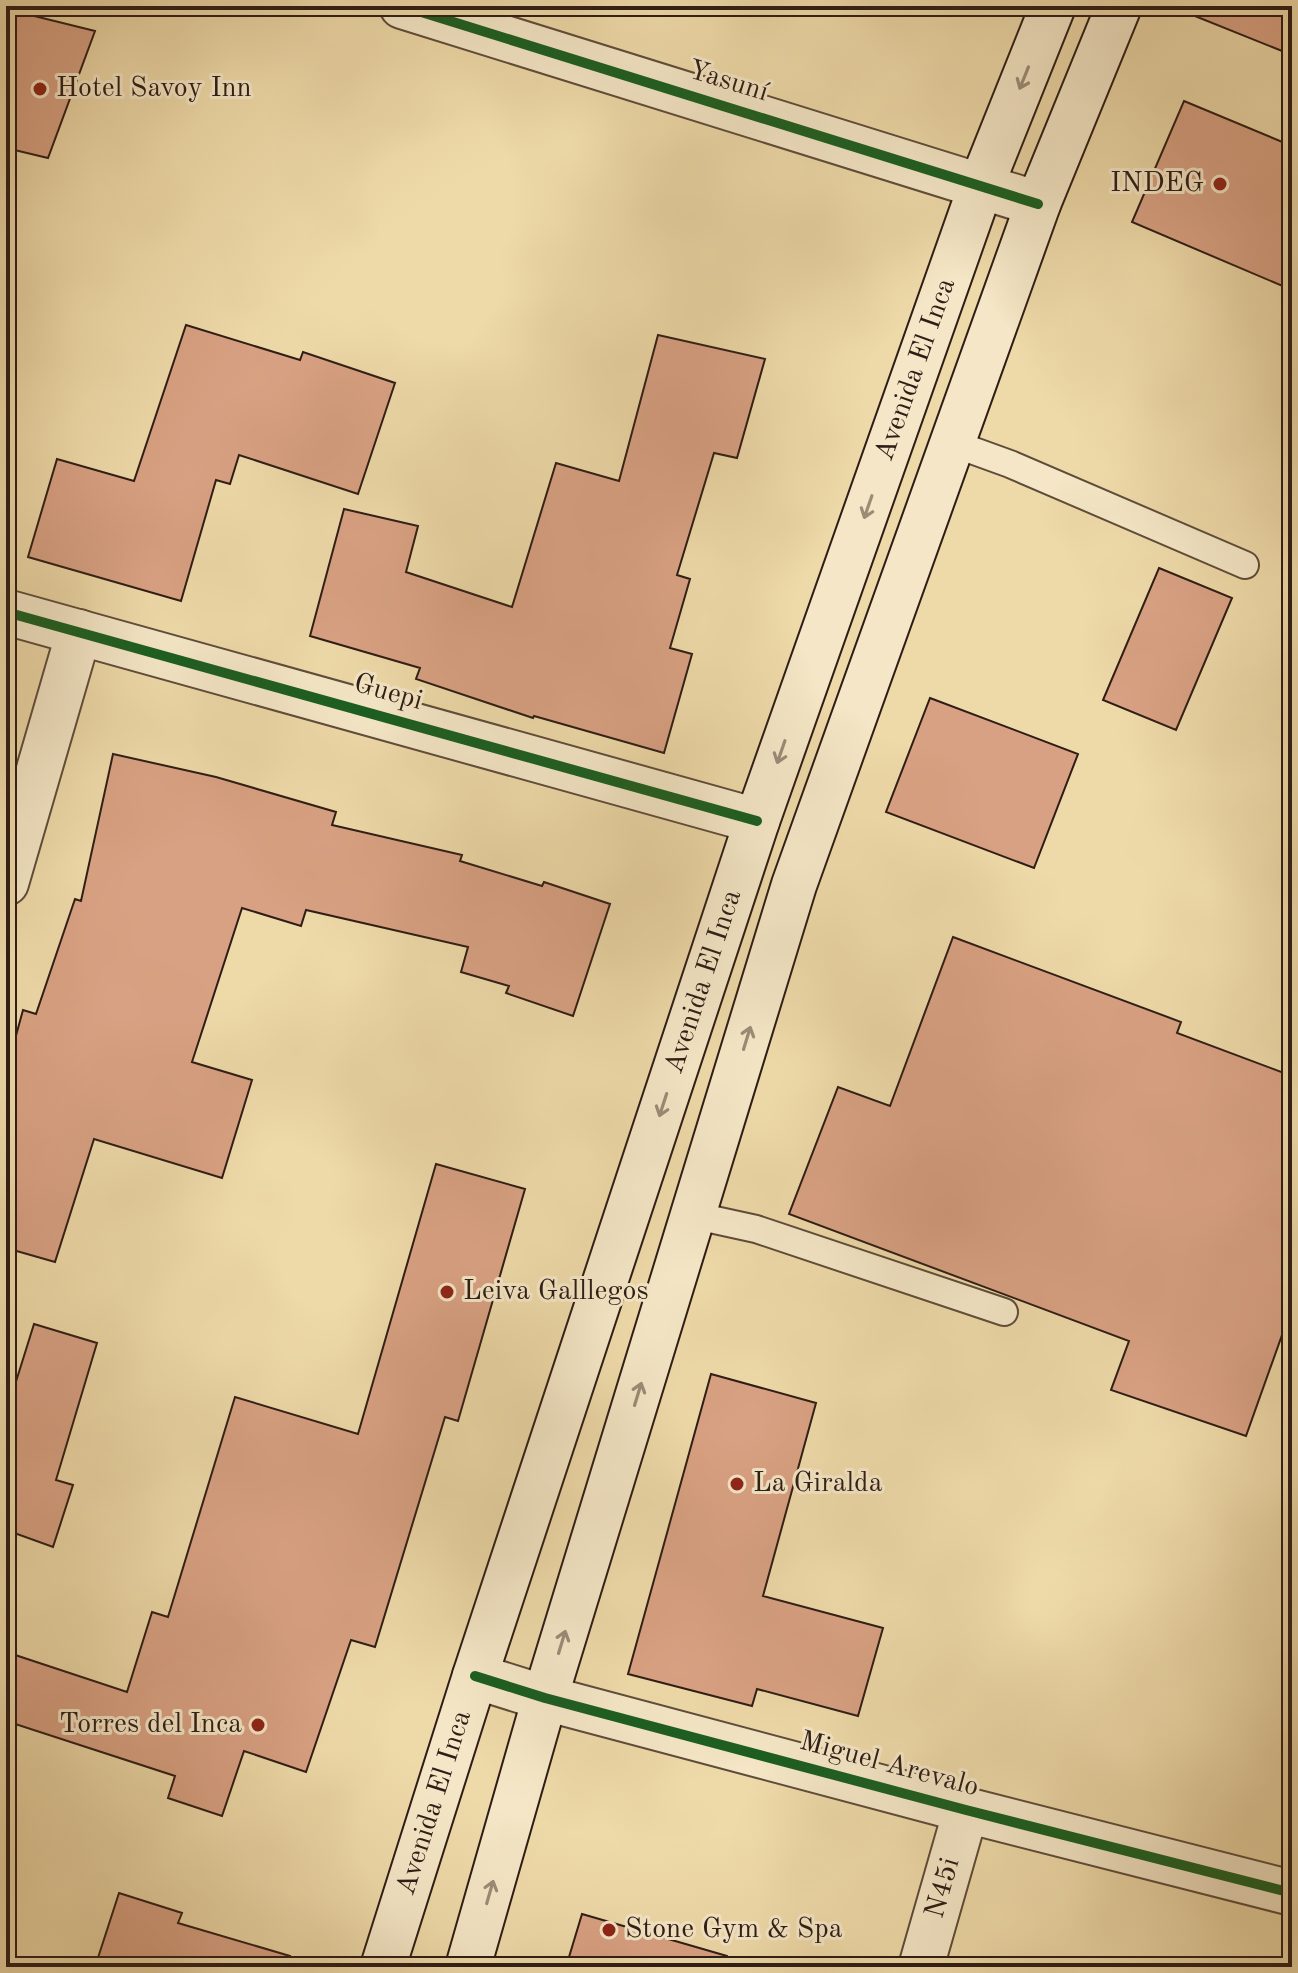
<svg xmlns="http://www.w3.org/2000/svg" width="1298" height="1973" viewBox="0 0 1298 1973" font-family="'Old Standard TT',serif">
  <rect width="100%" height="100%" fill="#eed9a8"/>
  <filter id="stains"><feTurbulence type="fractalNoise" baseFrequency=".0025" numOctaves="4"/><feColorMatrix values="0 0 0 0 .2 0 0 0 0 .09 0 0 0 0 .02 0 0 0 .5 -.17"/></filter>
  <radialGradient id="worn" r=".72"><stop offset=".6" stop-color="#630" stop-opacity="0"/><stop offset="1" stop-color="#630" stop-opacity=".3"/></radialGradient>
  <path fill="#d8a183" stroke="#2e1d16" stroke-width="2" d="M1175,6H1292V55L1175,8Z
    M6,9L95,31L48,158L6,148Z
    M1184,101L1292,146V290L1132,222Z
    M186,325L300,360L303,352L395,383L358,494L239,455L230,484L216,480L181,601L28,557L57,459L134,481Z
    M658,335L765,359L737,458L714,453L677,575L690,579L670,648L692,654L664,753L534,716L533,718L416,679L420,668L310,636L344,509L418,526L406,572L512,607L556,463L619,481Z
    M1159,568L1232,598L1176,730L1103,700Z
    M930,698L1078,754L1034,868L886,812Z
    M113,754L216,777L336,812L332,825L462,855L460,861L542,886L544,882L610,904L573,1016L506,993L509,986L461,972L468,947L306,910L301,926L242,908L192,1062L252,1080L222,1178L94,1139L55,1262L6,1248V1072L23,1010L36,1014L75,899L81,901Z
    M953,937L1181,1022L1177,1033L1292,1076V1307L1246,1436L1111,1390L1129,1341L789,1214L838,1087L890,1106Z
    M436,1164L525,1189L458,1421L445,1417L375,1647L351,1640L306,1772L244,1751L222,1816L168,1798L175,1776L6,1721V1652L127,1692L152,1612L168,1617L235,1397L358,1434Z
    M34,1324L97,1343L56,1480L73,1485L53,1547L6,1530V1385L14,1388Z
    M711,1374L816,1403L763,1596L883,1628L858,1716L757,1689L752,1706L628,1674Z
    M119,1893L182,1913L178,1923L290,1956L288,1967H95Z
    M582,1914L727,1956L725,1967H566Z"/>
  <g fill="none" stroke-linecap="round" stroke-linejoin="round">
    <defs>
      <path id="lane" d="M952,443L1010,464L1245,565
        M692,1215L756,1229L1004,1312"/>
      <g id="street">
        <path d="M402,6L1038,204"/>
        <path d="M6,612L757,821"/>
        <path d="M6,883L79,632"/>
        <path d="M475,1676L545,1698L966,1810L1292,1893"/>
        <path id="s1" d="M921,1967L966,1810"/>
      </g>
      <g id="secondary">
        <path id="s2" d="M383,1967L475,1676L757,821L981,186L1053,6"/>
        <path d="M468,1967L545,1698L794,885L1038,204L1119,6"/>
      </g>
    </defs>
    <use href="#lane" stroke="#5e4c3a" stroke-width="30"/>
    <use href="#street" stroke="#5e4c3a" stroke-width="48"/>
    <use href="#secondary" stroke="#2e1d16" stroke-width="48"/>
    <use href="#lane" stroke="#f4e6c6" stroke-width="26"/>
    <use href="#street" stroke="#f4e6c6" stroke-width="44"/>
    <use href="#secondary" stroke="#f4e6c6" stroke-width="44"/>
    <defs>
      <path id="cycleway" d="M402,6L1038,204
        M6,612L757,821
        M475,1676L545,1698L966,1810L1292,1893"/>
    </defs>
    <use href="#cycleway" stroke="#f4e6c6" stroke-width="15"/>
    <use href="#cycleway" stroke="#1b5e20" stroke-width="10"/>
  </g>
  <defs><path id="oneway-shaft" d="M-6 0H5M1.5-3L5.5 0L1.5 3" fill="none" stroke-width="1.6" stroke-linecap="round" stroke-linejoin="round" transform="scale(2)"/></defs>
  <g stroke="#9b8c77">
    <use href="#oneway-shaft" transform="translate(1024 78) rotate(112)"/>
    <use href="#oneway-shaft" transform="translate(868 507) rotate(109)"/>
    <use href="#oneway-shaft" transform="translate(781 752) rotate(109)"/>
    <use href="#oneway-shaft" transform="translate(747 1038) rotate(-73)"/>
    <use href="#oneway-shaft" transform="translate(663 1105) rotate(108)"/>
    <use href="#oneway-shaft" transform="translate(638 1394) rotate(-73)"/>
    <use href="#oneway-shaft" transform="translate(562 1642) rotate(-73)"/>
    <use href="#oneway-shaft" transform="translate(490 1892) rotate(-74)"/>
  </g>
  <g fill="#8f2418" stroke="#f4e6c6" stroke-width="3">
    <circle cx="40" cy="89" r="8"/>
    <circle cx="1220" cy="184" r="8"/>
    <circle cx="447" cy="1292" r="8"/>
    <circle cx="737" cy="1484" r="8"/>
    <circle cx="258" cy="1725" r="8"/>
    <circle cx="609" cy="1930" r="8"/>
  </g>
  <g text-anchor="middle" dominant-baseline="central" stroke-width="6" stroke-linejoin="round" paint-order="stroke">
    <g font-size="28" fill="#2e1d16" stroke="#f4e6c6">
      <text transform="translate(728 82) rotate(17)">Yasuní</text>
      <text stroke="none"><textPath href="#s2" startOffset="1684">Avenida El Inca</textPath></text>
      <text transform="translate(388 693) rotate(16)">Guepi</text>
      <text stroke="none"><textPath href="#s2" startOffset="1036">Avenida El Inca</textPath></text>
      <text transform="translate(889 1765) rotate(15)">Miguel Arevalo</text>
      <text stroke="none"><textPath href="#s2" startOffset="172">Avenida El Inca</textPath></text>
      <text stroke="none"><textPath href="#s1" startOffset="82">N45i</textPath></text>
    </g>
    <g font-size="28" fill="#2e1d16" stroke="#f4e6c6" text-anchor="start">
      <text x="56" y="89">Hotel Savoy Inn</text>
      <text x="1204" y="184" text-anchor="end">INDEG</text>
      <text x="463" y="1292">Leiva Galllegos</text>
      <text x="753" y="1484">La Giralda</text>
      <text x="242" y="1725" text-anchor="end">Torres del Inca</text>
      <text x="625" y="1930">Stone Gym &amp; Spa</text>
    </g>
  </g>
  <rect width="1298" height="1973" fill="none" stroke="#eed9a8" stroke-width="32"/>
  <rect x="8" y="8" width="1282" height="1957" fill="none" stroke="#2e1d16" stroke-width="4"/>
  <rect x="16" y="16" width="1266" height="1941" fill="none" stroke="#2e1d16" stroke-width="2"/>
  <rect width="100%" height="100%" filter="url(#stains)"/>
  <rect width="100%" height="100%" fill="url(#worn)"/>
</svg>
